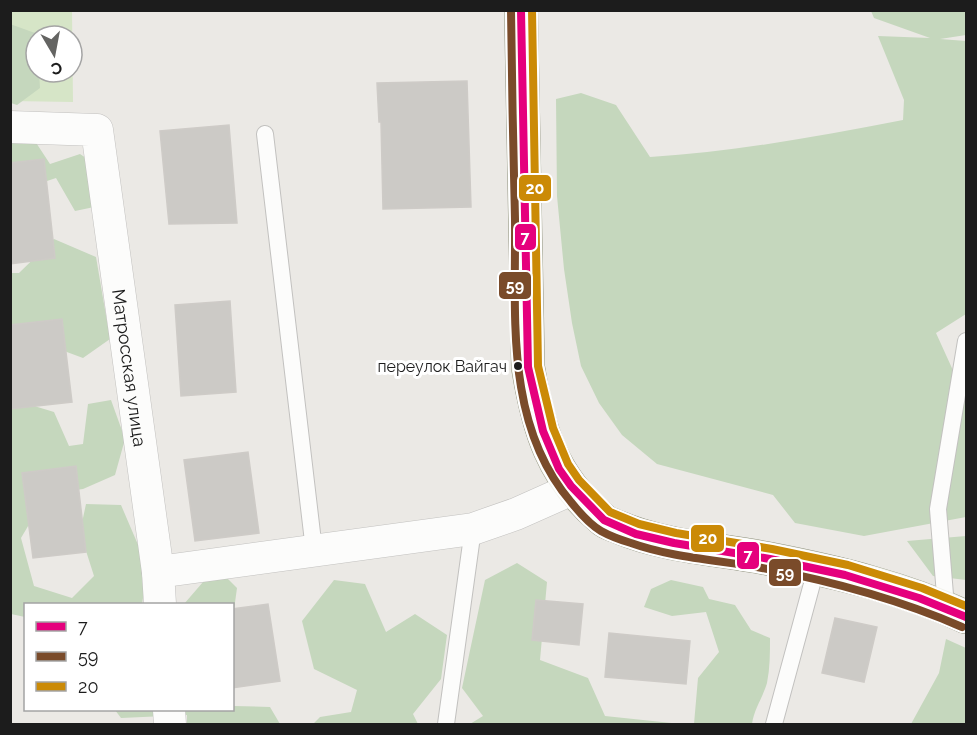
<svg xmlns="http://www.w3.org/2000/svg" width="977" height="735" viewBox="0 0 977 735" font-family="Raleway,sans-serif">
  <rect width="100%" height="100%" fill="#ebe9e5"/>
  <path fill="#d6e5c7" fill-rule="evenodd" d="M11,11H72L73,102L11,101ZM36,36H72V72H36Z"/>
  <path fill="#c5d7bd" d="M871,11H966V35L940,39L966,41V314L936,333L966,399V517L864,536L795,523L773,495L657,464L622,435L599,403L581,366L572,323L564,269L557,196L556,99L581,93L616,105L650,157C735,152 819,136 903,120L904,100L878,36L930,38L874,18Z
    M10,24L35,33L36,72H39L40,88L17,105L11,103Z
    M31,135L50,164L80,154L98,166L99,206L75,211L56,178L11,193V137Z
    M54,239L96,257L110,339L83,358L13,332L11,341V273H19Z
    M111,400L125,439L115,475L83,489L47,494L21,538L34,586L72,598L94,576L80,532L86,504L121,505L148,568L142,604H26L25,617L11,614L10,405L21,402L54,412L69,446L83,444L88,404Z
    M966,536V580L933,576L907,541Z
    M517,563L547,582L540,660L588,678L605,716L681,724H470L483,716L462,688L485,580Z
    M216,567L237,588L233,617L232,604H184Z
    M334,580L365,584L386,632L415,614L447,635L441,679L413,714L418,724H313L320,717L351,712L357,690L314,669L302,621Z
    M671,580L703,587L709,599L735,605L751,630L770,638C770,653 770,668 767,683C763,697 754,709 752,724H694L698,678L719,652L706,612L672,616L644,607L651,589Z
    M946,639L966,648V724H911L939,673Z
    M233,706L270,707L280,724H187V715L121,718L115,710H232Z"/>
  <path fill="#cccac6" stroke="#cecbc7" stroke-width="1.5" d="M467,81L471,207L383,209L381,122H379L377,83Z
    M229,125L237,223L169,224L160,131Z
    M44,159L55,258L10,264V163Z
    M230,301L236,392L181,396L175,305Z
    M62,319L72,402L10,409V325Z
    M248,452L259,533L195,541L184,460Z
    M76,466L86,552L33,558L22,473Z
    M536,600L583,604L579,645L532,640Z
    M268,604L280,681L232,688V609Z
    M835,618L877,627L864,682L822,673Z
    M609,633L690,641L686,684L605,677Z"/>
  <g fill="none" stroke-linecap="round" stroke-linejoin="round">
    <defs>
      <path id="lane" d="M265,134L314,550
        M946,607L938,509L966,341
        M446,724L473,529
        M774,724L816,569"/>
      <g id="street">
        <path id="s1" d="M10,127L97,130L158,572L160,604"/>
        <path d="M158,572L473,529L516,514L572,489"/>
        <path d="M169,710L170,724"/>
      </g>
      <path id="secondary" d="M521,10L528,367C538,429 552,477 602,519C606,523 613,525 618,527C665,547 720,549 770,559C837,572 904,588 966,617"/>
    </defs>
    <use href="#lane" stroke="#c2c1bf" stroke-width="18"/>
    <use href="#street" stroke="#c2c1bf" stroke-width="33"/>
    <use href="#secondary" stroke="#90927f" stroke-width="34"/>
    <use href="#lane" stroke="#fcfcfb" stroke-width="16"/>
    <use href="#street" stroke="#fcfcfb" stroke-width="32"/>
    <use href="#secondary" stroke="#f1f2ea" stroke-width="33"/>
    <defs>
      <path id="bus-1" d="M521,10L528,367L543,431L559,469L571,486L604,520L636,534L674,543L770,559L845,575L919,598L966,617"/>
      <path id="bus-2" d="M511,10C512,80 513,149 515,219C516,314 504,424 571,502C579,512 589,524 601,531C610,536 621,540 631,543C673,558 719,560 762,568C831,581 898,599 962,627"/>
      <path id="bus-3" d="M532,10L538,366L553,428L568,464L579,480L610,512L639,524L676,533L772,549L848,565L922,588L966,606"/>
    </defs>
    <use href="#bus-1" stroke="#fff" stroke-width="12"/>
    <use href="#bus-2" stroke="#fff" stroke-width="12"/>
    <use href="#bus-3" stroke="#fff" stroke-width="12"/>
    <use href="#bus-1" stroke="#e5007d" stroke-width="8"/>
    <use href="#bus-2" stroke="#7a4b2a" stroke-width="8"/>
    <use href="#bus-3" stroke="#cb8a06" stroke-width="8"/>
  </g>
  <circle fill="#1c1c1c" stroke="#fff" stroke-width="2" cx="518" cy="366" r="5"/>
  <g text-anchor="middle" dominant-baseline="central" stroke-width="6" stroke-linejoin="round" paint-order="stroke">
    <g font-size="16" fill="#1c1c1c" stroke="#fff" text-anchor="end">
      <text x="507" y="366">переулок Вайгач</text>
    </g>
    <g font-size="18" fill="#1c1c1c" stroke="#fff">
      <text stroke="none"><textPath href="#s1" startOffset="327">Матросская улица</textPath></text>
    </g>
  </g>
  <g stroke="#fff" stroke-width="2">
    <rect x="518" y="174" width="34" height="28" rx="6" fill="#cb8a06"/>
    <rect x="514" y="223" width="23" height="28" rx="6" fill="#e5007d"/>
    <rect x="498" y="271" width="34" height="29" rx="6" fill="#7a4b2a"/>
    <rect x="690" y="524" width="35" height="29" rx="6" fill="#cb8a06"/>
    <rect x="736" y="541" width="24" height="29" rx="6" fill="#e5007d"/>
    <rect x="768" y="558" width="34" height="29" rx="6" fill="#7a4b2a"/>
  </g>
  <g font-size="16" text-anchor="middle" font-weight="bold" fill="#fff">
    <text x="535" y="194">20</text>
    <text x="525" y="243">7</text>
    <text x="515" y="291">59</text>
    <text x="708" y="544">20</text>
    <text x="748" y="561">7</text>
    <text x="785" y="578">59</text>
  </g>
  <rect width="977" height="735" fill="none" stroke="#1c1c1c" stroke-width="24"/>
  <rect x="24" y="603" width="210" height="108" fill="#ffffff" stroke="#a4a4a4" stroke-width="1.5"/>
  <rect x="36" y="622" width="30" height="9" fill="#e5007d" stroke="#a4a4a4" stroke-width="1.5"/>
  <text x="78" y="633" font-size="18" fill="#1c1c1c">7</text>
  <rect x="36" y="652" width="30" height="9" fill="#7a4b2a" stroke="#a4a4a4" stroke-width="1.5"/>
  <text x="78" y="663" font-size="18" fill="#1c1c1c">59</text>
  <rect x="36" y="682" width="30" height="9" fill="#cb8a06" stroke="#a4a4a4" stroke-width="1.5"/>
  <text x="78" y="693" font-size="18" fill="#1c1c1c">20</text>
  <g transform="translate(54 54) rotate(170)"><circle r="28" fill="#ffffff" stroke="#a4a4a4" stroke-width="1.5"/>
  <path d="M0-4.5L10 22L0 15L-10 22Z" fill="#646462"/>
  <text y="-9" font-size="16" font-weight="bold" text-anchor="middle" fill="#1c1c1c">С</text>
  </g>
</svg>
